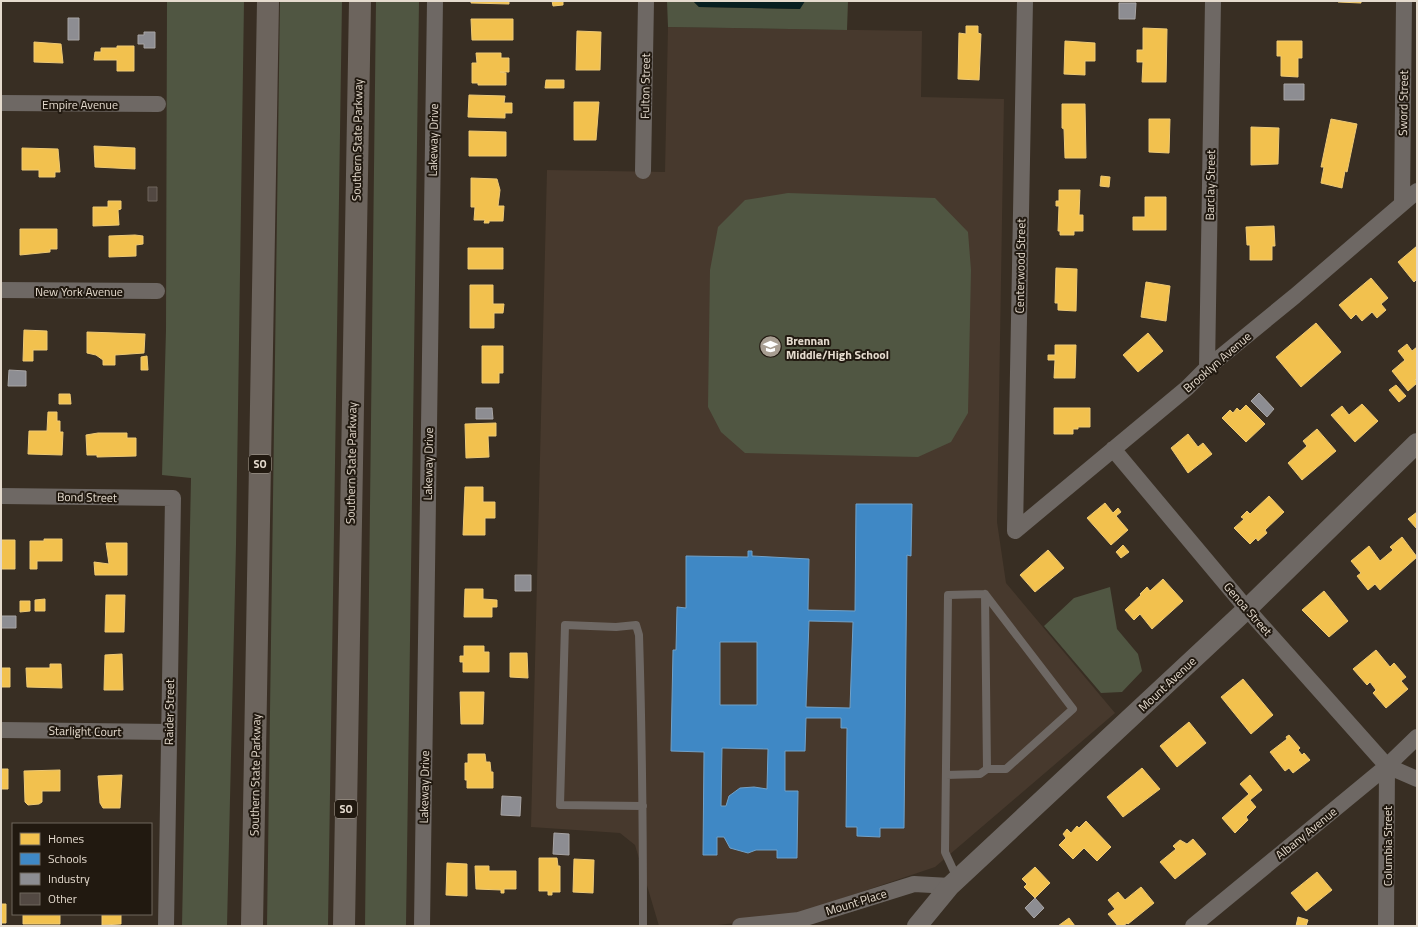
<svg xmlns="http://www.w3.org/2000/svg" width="1418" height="927" viewBox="0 0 1418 927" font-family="'Titillium Web',sans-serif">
  <rect width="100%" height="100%" fill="#382e23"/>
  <path fill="#47392d" d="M668,27L922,31L921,97L1004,99L997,522L1006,583L1115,713L935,867L787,917L709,926H659L635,845L620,833L531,827L547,170L665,172Z"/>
  <path fill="#505642" d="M167,1H244L236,545L227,926H182L191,478L162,475L166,330Z
    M280,1H342L328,926H267Z
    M376,1H419L406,926H365Z
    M667,1H693L699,7L799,9L805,1H848L847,30L668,27Z
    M788,193L935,198L968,232L971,270L968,413L951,442L918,457L745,453L721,432L708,407L710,270L718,227L745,200Z
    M1110,587L1117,629L1138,654L1142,671L1122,692L1101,693L1044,626L1074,598Z"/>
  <path fill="#071f20" d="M693,1H805L800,9L699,7Z"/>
  <path fill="#f2c14e" stroke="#eec974" d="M471,1H509V4L471,3Z
    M552,1H563V5L553,6Z
    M1338,1H1361V3L1338,2Z
    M471,19H513V40H472Z
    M966,26H978V33L981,34L979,80L958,79L959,33L966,34Z
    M1143,28L1167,29L1166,82H1142L1143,62H1137V50H1143Z
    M577,31L601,32L600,70H576Z
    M1065,41L1095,43V61H1085V75L1064,74Z
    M1277,41H1302V58H1298V77L1281,76V56H1277Z
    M34,42L61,44L63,63L34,62Z
    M117,46H134V71H117V60H94L95,52H101V48H117Z
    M476,53H501V58H509V72H500L506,73V85H478V83H472V63H477Z
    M546,80H564V88H545Z
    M469,95L505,96L504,103H512V113H505V118L468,117Z
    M574,102H599L596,140H574Z
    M1062,104H1085L1086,158H1065L1064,129L1062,128Z
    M1149,119H1170L1169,153L1149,152Z
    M1331,119L1357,124L1347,172L1345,171L1342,188L1321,183L1324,167H1321Z
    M1251,127L1279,128L1278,164L1251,165Z
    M469,131L506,132V156H469Z
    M94,146L135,148V169L95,167Z
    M22,148L58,149L60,172H55V177H39V170H22Z
    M1101,176L1110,177L1109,187L1100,186Z
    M471,178L497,179L500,190L498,206H504L503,221H489V223H484L485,220H474L475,207H471Z
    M1059,190H1080L1079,215H1083V231H1074V235H1060V231H1058L1059,206H1056V201H1059Z
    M1145,197H1166V230H1133V217H1145Z
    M108,201H121V209L118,210L119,225L93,226V207H108Z
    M1274,226L1275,246H1272V260H1250V245H1247L1246,227Z
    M20,229H57V249H50V252L20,255Z
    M135,235L143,236V244L136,245V256L109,257V236Z
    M1417,246V279L1414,282L1398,262Z
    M468,248H503V269H468Z
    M1056,268L1077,269L1076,311L1058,310V303H1055Z
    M1371,278L1388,298L1381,304L1386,310L1377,318L1372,312L1362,321L1356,314L1351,319L1339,305Z
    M1146,282L1170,286L1166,321L1141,317Z
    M470,285H493V304H504L503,313H494V328H470Z
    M1316,323L1341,352L1301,387L1276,357Z
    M24,330L47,331V350H33V361H23Z
    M87,332L145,334L144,353L115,355V365H103V360L96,355L87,353Z
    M1148,333L1163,351L1138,372L1123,355Z
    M1407,344L1412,351L1417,347V378L1415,380L1417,383L1408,391L1392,371L1405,360L1398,351Z
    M1055,345H1076L1075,378H1054L1055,360H1048V355H1055Z
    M482,346H503V373H499V383H482Z
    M147,356L148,370H141V357Z
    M1396,385L1406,396L1399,402L1389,390Z
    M59,394H70L71,404H59Z
    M1362,404L1378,421L1355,442L1331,415L1342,406L1349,415Z
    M1246,405L1265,424L1246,442L1222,418L1230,410L1233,413L1237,408L1240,411Z
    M1054,408H1090V427H1078V429H1073V434H1054Z
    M48,412H57V421H60V432H63L62,455L28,454L29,431H47Z
    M496,423V436H488L489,457L466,458L465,424Z
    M1317,429L1336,451L1302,480L1288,463L1307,446L1303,441Z
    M98,433H127V438H136V456L97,457V455H87L86,435Z
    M1188,434L1198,447L1203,443L1212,454L1188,473L1171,448Z
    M465,487H483V502H495V518H485V535H463Z
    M1269,496L1284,512L1265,530L1267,533L1258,541L1256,538L1250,544L1234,528L1244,519L1241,517L1247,511L1250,514Z
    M1105,503L1113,513L1118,508L1121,512L1116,516L1128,530L1111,545L1087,518Z
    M1417,512V529L1408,519Z
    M1402,537L1417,557L1380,590L1375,584L1368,590L1357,576L1361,573L1351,561L1369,546L1380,561L1393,550L1390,547Z
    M44,539H62V561H37V569H30V541H44Z
    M1,540H15V569H1Z
    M106,543H127V575H95L94,562L109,564Z
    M1123,545L1129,552L1121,558L1116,552Z
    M1048,550L1064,568L1035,592L1020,575Z
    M1163,579L1183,601L1152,629L1140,614L1134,620L1125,610L1141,595L1140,594L1147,587L1150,591Z
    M465,589H483V599L497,600V607H492V617H464Z
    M1324,591L1348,621L1329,637L1302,610Z
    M106,595H125L124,632H105Z
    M45,599V611H35V600Z
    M20,601H30V611L20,612Z
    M464,646H484V652H489V672H463V662H460V656H464Z
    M1376,650L1390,667L1394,663L1406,677L1401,681L1408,689L1386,708L1373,693L1376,690L1370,682L1367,685L1353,669Z
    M510,653H527L528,678L510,677Z
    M122,654L123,690H104L105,655Z
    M50,664H61L62,688L27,687L26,668H50Z
    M1,668H10V687H1Z
    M1243,679L1273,715L1251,734L1221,697Z
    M460,692H484L483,724H461Z
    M1189,722L1206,743L1177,767L1160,746Z
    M1289,735L1300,748L1298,750L1302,755L1304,753L1310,760L1293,773L1289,768L1285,771L1270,752L1287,739L1286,737Z
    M468,754H485L486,762H490L491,772H493V788H467V780H465V763H468Z
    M1142,768L1160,789L1123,817L1107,797Z
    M1,769H8V789H1Z
    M60,770V791H42V802L39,804L28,805L25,802L24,771Z
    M122,775L120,808H103L100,803L98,776Z
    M1250,775L1262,790L1250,800L1256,807L1246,817L1248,820L1235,833L1222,818L1249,794L1240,784Z
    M1086,821L1111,847L1097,861L1084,848L1073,859L1059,845L1066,838L1063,834L1067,829L1071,833L1077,826L1079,828Z
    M1193,839L1206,854L1175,879L1160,862L1176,849L1173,846L1180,840L1187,844Z
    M539,858H557L558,866H560V892H552V895H548V891H539Z
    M574,859L594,860L593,893L573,892Z
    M447,863L467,864V896L446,895Z
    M475,866H489V871H516V889H504V893H501V890L476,889Z
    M1035,867L1050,883L1035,898L1024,887L1027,884L1022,879Z
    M1317,872L1332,890L1306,911L1291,893Z
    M1141,887L1154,903L1128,924L1127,923L1123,926H1118L1108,914L1115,909L1108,900L1118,892L1125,900Z
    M1,904H6V923H1Z
    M23,914H60V924H23Z
    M102,914H121V924L102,925Z
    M1298,917L1308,920L1306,926H1296Z
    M1069,918L1075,926H1058Z"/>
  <path fill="#3f88c5" stroke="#71a1c8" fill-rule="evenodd" d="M856,504H912L911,556L907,555L904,828H880V837L857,836V827H846L847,728H841V718H806L805,751H785V791H798L797,858H777V850H756L748,853L730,848L724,837H717V855H703L704,752L671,751L673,650H676L677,607L686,608V556L748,557V551H752V556L809,559L808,610L855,611ZM809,621L853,622L850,708L806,707ZM720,642H757V705H720ZM722,748L768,749L767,789L754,787L740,788L729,796L726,806H721Z"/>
  <path fill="#8d8d92" stroke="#a7a4a4" d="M1119,3H1136L1135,19H1119Z
    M68,18H79V40H68Z
    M144,32H155V48H144V44H138V35H144Z
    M1284,84H1304V100H1284Z
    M9,370L26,371V386H8Z
    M1259,393L1274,409L1267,417L1251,401Z
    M476,408H492L493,419H476Z
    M515,575H531V591H515Z
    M1,616H16V628H1Z
    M502,796L521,797L520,816L501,815Z
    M554,833L569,834V855L553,854Z
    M1035,898L1044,908L1034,918L1025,908Z"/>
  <path fill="#524842" stroke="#6e645d" d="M148,187H157V201H148Z"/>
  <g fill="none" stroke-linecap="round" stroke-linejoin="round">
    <path stroke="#6e6864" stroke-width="8" d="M985,594L1073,709L1006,769H987
      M946,775L980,774L987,769L985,594L948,595L945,852L957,878
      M643,806L560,805L565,625L616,627L636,625L639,635C642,732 643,829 643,926"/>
    <path stroke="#6e6864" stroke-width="16" d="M1,103L158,104
      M643,171L646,1
      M1402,204L1404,1
      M1,290L157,291
      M1207,368L1213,1
      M1113,449L1247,609L1387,766L1417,779
      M1,496L173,498L166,926
      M1015,531L1025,1
      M1015,531L1187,388L1207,368L1295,296L1417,191
      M1,730L169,732
      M422,926L435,1
      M740,926L799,920L914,884L950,886
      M1193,926L1387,766L1417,737
      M1386,926L1387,766"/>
    <path stroke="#6e6864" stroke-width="20" d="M917,926L950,886L1247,609L1417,443"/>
    <path stroke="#6c645d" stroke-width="22" d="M252,926L268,1
      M344,926L360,1"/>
  </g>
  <defs>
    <symbol id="school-disc" viewBox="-11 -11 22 22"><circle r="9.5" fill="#a89e92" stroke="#211910"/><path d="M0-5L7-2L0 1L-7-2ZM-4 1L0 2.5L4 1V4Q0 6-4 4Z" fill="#fff"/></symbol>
  </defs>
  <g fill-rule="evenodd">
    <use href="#school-disc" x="758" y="334" width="25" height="25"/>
  </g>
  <g text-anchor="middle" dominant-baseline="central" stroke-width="4" stroke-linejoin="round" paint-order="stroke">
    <g fill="#211910" stroke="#aaa195" stroke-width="1">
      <rect x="249" y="455" width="22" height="18" rx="3"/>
      <rect x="335" y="800" width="22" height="18" rx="3"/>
    </g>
    <g font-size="11" font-weight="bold" fill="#e5dbce">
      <text x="260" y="464">SO</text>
      <text x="346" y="809">SO</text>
    </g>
    <g font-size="12" fill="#e5dbce" stroke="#211910">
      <text transform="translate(645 86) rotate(-89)">Fulton Street</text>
      <text transform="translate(1403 103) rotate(-89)">Sword Street</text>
      <text x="80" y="104">Empire Avenue</text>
      <text transform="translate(357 140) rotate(-89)">Southern State Parkway</text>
      <text transform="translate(433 140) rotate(-89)">Lakeway Drive</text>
      <text transform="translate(1210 185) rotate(-89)">Barclay Street</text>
      <text transform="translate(1020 266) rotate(-89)">Centerwood Street</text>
      <text x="79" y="291">New York Avenue</text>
      <text transform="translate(1217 362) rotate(-41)">Brooklyn Avenue</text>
      <text transform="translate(351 463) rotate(-89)">Southern State Parkway</text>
      <text transform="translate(428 464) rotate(-89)">Lakeway Drive</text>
      <text transform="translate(87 497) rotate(1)">Bond Street</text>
      <text transform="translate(1248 609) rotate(49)">Genoa Street</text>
      <text transform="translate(1167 684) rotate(-43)">Mount Avenue</text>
      <text transform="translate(169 712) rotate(-89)">Raider Street</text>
      <text transform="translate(85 731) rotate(1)">Starlight Court</text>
      <text transform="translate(255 775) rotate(-89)">Southern State Parkway</text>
      <text transform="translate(424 787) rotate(-89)">Lakeway Drive</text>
      <text transform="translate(1306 833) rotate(-39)">Albany Avenue</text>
      <text transform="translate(1387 846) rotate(-90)">Columbia Street</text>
      <text transform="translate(856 902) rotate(-17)">Mount Place</text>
    </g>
    <g font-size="12" font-weight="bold" fill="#e5dbce" stroke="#211910" text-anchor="start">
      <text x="786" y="340">Brennan<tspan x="786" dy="14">Middle/High School</tspan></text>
    </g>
  </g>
  <rect width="1418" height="927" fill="none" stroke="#e5dbce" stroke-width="4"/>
  <rect x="12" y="823" width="140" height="92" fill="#211910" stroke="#6f675c"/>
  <rect x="20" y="833" width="20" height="12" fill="#f2c14e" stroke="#6f675c"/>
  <text x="48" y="843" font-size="12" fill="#e5dbce">Homes</text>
  <rect x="20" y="853" width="20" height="12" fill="#3f88c5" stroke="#6f675c"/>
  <text x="48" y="863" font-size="12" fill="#e5dbce">Schools</text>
  <rect x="20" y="873" width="20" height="12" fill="#8d8d92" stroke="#6f675c"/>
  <text x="48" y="883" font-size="12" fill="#e5dbce">Industry</text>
  <rect x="20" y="893" width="20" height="12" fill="#524842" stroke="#6f675c"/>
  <text x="48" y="903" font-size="12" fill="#e5dbce">Other</text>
</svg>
